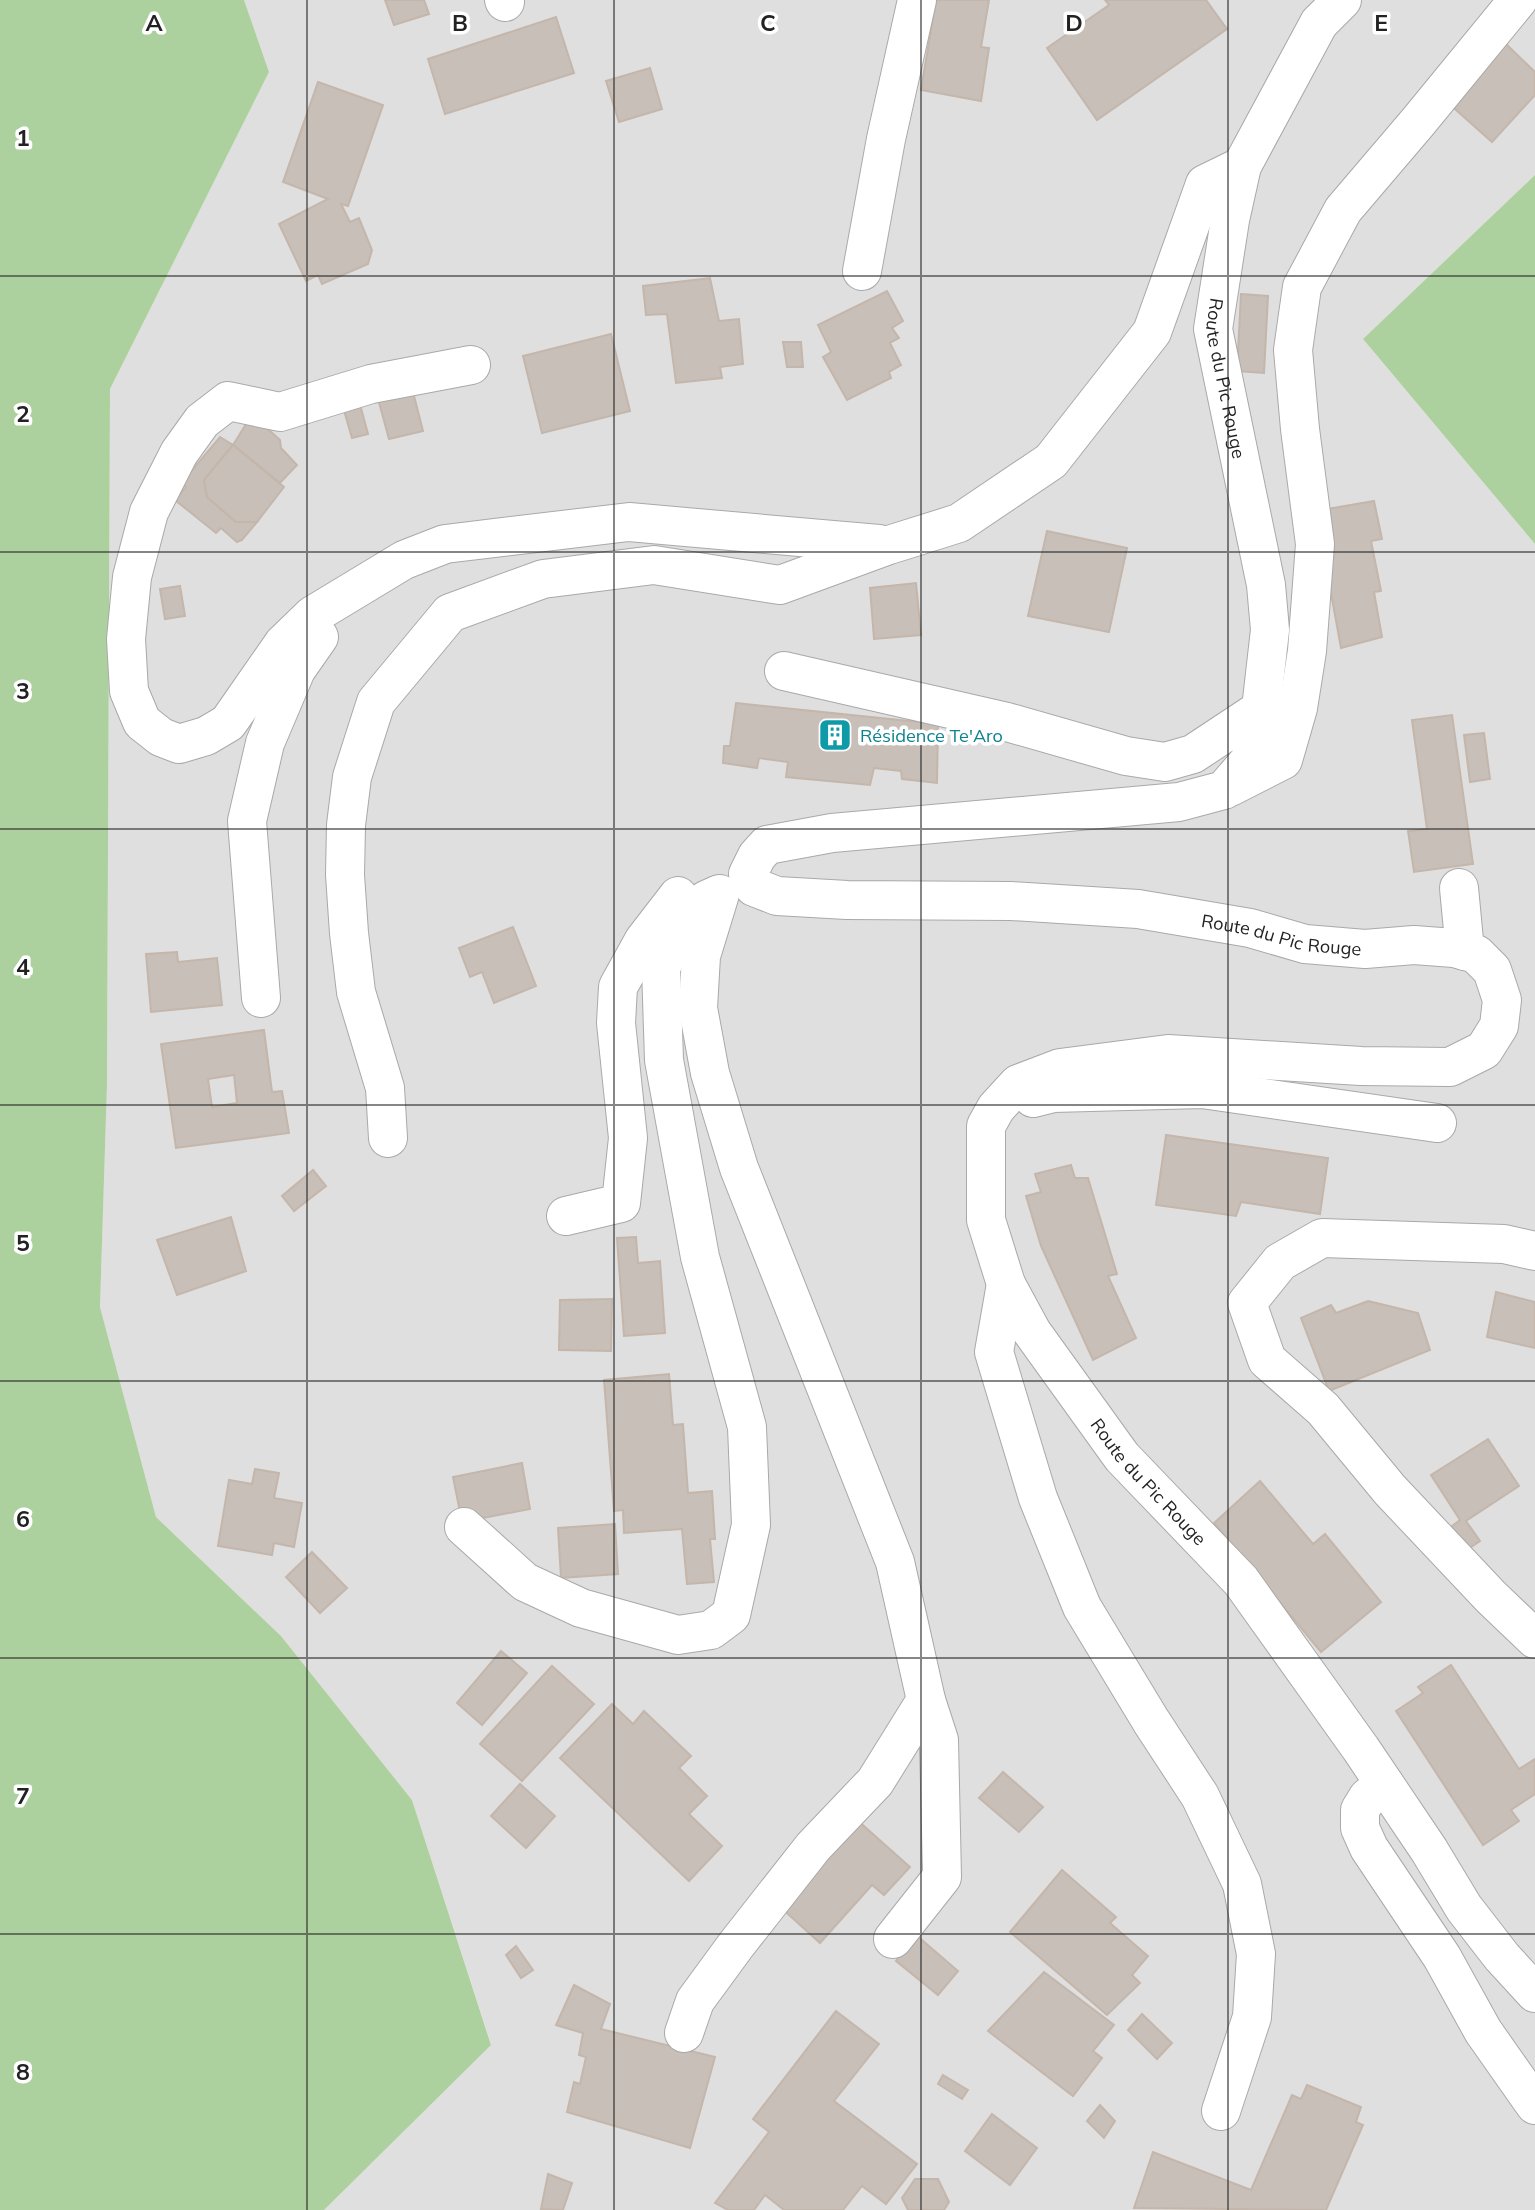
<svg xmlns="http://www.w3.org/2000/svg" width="1535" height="2210" font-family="Mulish,sans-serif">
	<rect width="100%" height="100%" fill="#f2efe9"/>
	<!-- residential -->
	<path fill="#e0dfdf" d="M244 0H1535V175L1363 339 1535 544V2210H324L491 2044 412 1800 281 1636 156 1517 100 1307 107 1085 110 389 269 72Z"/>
	<!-- forest -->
	<g fill="#add19e">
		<path d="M0 0H244L269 72 110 389 107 1085 100 1307 156 1517 281 1636 412 1800 491 2045 324 2210H0Z"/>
		<path d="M1535 175V544L1363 339Z"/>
	</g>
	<!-- building -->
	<g fill="#c7bfb8" stroke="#c4b6ab" stroke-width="2" fill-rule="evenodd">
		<path d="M385 0H424L429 14 394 25Z"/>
		<path d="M936 0H989L981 47 989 48 981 101 921 90Z"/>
		<path d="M1105 0H1206L1227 29 1097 120 1047 48 1109 5Z"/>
		<path d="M556 17 574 73 445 114 428 59Z"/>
		<path d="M1503 41 1535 72V95L1492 142 1447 102Z"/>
		<path d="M650 68 662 109 619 122 606 81Z"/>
		<path d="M318 82 383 105 348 206 341 204 350 222 359 218 372 250 368 264 322 284 318 275 306 281 279 224 328 199 283 182Z"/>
		<path d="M710 278 719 321 739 319 743 364 720 367 722 378 676 383 667 314 646 315 643 286Z"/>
		<path d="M887 291 903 321 892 328 899 338 890 343 901 365 889 372 891 378 847 400 823 357 831 352 818 325Z"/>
		<path d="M1241 294 1268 296 1264 373 1237 371Z"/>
		<path d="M611 334 630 411 542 433 523 356Z"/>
		<path d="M783 342H801L803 367H787Z"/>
		<path d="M412 388 423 431 389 439 377 395Z"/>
		<path d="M358 397 368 434 352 438 341 400Z"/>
		<path d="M258 420 280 440 281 448 297 465 280 483 233 445 248 421Z"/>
		<path d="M220 437 233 445 204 480 207 497 236 522H257L242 540 237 542 221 528 216 533 175 500 186 487 181 483Z"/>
		<path d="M233 445 284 487 257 522H236L207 497 204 480Z"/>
		<path d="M1374 501 1382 539 1371 541 1381 591 1374 592 1382 637 1341 648 1316 511Z"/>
		<path d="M1047 531 1127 548 1109 632 1028 616Z"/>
		<path d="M916 583 921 635 874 639 870 588Z"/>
		<path d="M180 586 185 616 165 619 160 589Z"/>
		<path d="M736 703 938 724 937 783 902 779 901 771 874 768 870 785 786 777 788 762 759 758 757 768 723 763 724 746H730Z"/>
		<path d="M1452 715 1473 864 1414 872 1408 831 1427 829 1412 720Z"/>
		<path d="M1484 733 1490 779 1470 782 1464 735Z"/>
		<path d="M513 927 536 986 494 1003 482 972 470 977 459 948Z"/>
		<path d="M177 952 178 962 217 958 222 1005 151 1012 146 954Z"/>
		<path d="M264 1030 272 1092 282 1091 289 1133 176 1148 161 1044ZM234 1075 237 1103 212 1107 208 1079Z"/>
		<path d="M1166 1135 1328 1158 1320 1214 1241 1202 1236 1216 1156 1205Z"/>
		<path d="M1071 1165 1075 1178H1088L1117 1274 1108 1276 1136 1338 1093 1360 1041 1246 1026 1196 1041 1192 1035 1174Z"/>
		<path d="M313 1170 326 1186 294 1211 282 1196Z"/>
		<path d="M231 1217 246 1271 177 1295 157 1240Z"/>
		<path d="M636 1237 638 1263 660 1261 665 1333 624 1336 617 1238Z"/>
		<path d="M1496 1292 1535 1302V1348L1487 1337Z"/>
		<path d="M612 1299 611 1351 559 1350 560 1300Z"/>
		<path d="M1368 1301 1418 1313 1430 1350 1329 1391 1301 1318 1331 1305 1336 1313Z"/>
		<path d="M669 1374 673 1425 683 1424 688 1493 712 1491 715 1539H710L714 1582 687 1584 682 1529 624 1533 623 1510 614 1511 604 1380Z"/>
		<path d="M1488 1439 1519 1486 1466 1521 1480 1541 1464 1552 1447 1530 1460 1520 1431 1475Z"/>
		<path d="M522 1463 530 1509 462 1522 453 1477Z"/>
		<path d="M255 1469 279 1473 274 1498 302 1503 294 1547 274 1543 272 1555 218 1546 229 1480 252 1484Z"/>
		<path d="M1260 1481 1313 1544 1325 1534 1381 1602 1321 1652 1214 1523Z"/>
		<path d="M615 1524 618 1574 561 1578 558 1528Z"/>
		<path d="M312 1552 347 1588 320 1613 286 1577Z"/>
		<path d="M501 1651 527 1673 482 1725 457 1703Z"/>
		<path d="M1451 1665 1519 1769 1535 1759V1794L1511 1810 1519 1821 1483 1845 1396 1711 1423 1693 1418 1687Z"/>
		<path d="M552 1666 594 1704 522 1781 480 1744Z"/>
		<path d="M612 1704 633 1724 644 1711 691 1756 679 1768 707 1796 689 1814 722 1846 689 1881 560 1758Z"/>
		<path d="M1003 1772 1043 1807 1019 1832 979 1798Z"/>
		<path d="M520 1784 555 1816 526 1848 491 1816Z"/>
		<path d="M856 1819 910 1867 884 1895 872 1885 820 1943 778 1905Z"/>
		<path d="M1062 1870 1116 1917 1110 1923 1148 1956 1132 1975 1140 1983 1107 2015 1010 1932Z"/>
		<path d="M915 1934 958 1971 938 1995 896 1961Z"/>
		<path d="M516 1946 533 1970 521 1978 506 1955Z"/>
		<path d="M1044 1972 1114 2025 1093 2051 1102 2058 1073 2096 988 2031Z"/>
		<path d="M574 1985 610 2004 601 2029 715 2057 690 2148 567 2112 574 2082 580 2084 586 2057 579 2055 583 2033 556 2025Z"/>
		<path d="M836 2011 879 2044 834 2101 917 2164 886 2204 862 2186 843 2210H784L765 2195 754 2210H728L715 2203 769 2132 753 2119Z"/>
		<path d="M1142 2014 1172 2043 1157 2059 1128 2030Z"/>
		<path d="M943 2075 968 2090 962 2099 938 2084Z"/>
		<path d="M1307 2085 1361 2107 1356 2122 1363 2125 1326 2210 1134 2208 1153 2152 1251 2190 1292 2095 1301 2099Z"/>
		<path d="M1100 2105 1115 2121 1104 2138 1087 2121Z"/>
		<path d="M992 2114 1037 2148 1010 2185 965 2151Z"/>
		<path d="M548 2174 572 2183 563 2210 541 2209Z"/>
		<path d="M915 2179H938L949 2202 944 2210H908L902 2198Z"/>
	</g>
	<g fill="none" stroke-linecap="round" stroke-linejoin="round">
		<defs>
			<g id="minor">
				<path d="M504 0 505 2"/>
				<path id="s1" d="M1342 0 1319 23 1242 166 1230 220 1213 329 1266 585 1270 630 1261 709 1250 760 1224 790 1179 802 832 833 767 845 757 856 748 874 754 887 777 896 847 900 1011 901 1138 909 1250 928 1305 944 1365 949 1414 945 1454 948 1476 954 1492 970 1502 1000 1499 1026 1484 1050 1450 1067 1361 1066 1168 1054 1060 1068 1018 1084 996 1108 986 1126V1220L1006 1284 1032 1332 1122 1457 1241 1581 1361 1749 1429 1850 1464 1908 1502 1957 1535 1993"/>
				<path d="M862 271 886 139 917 0"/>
				<path d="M471 365 371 384 280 412 228 401 202 421 179 453 149 512 132 577 126 639 129 691 142 722 161 737 179 744 206 736 228 723 283 644 313 615 404 560 445 544 629 522 879 544"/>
				<path d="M784 671 1007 722 1126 756 1165 762 1193 754 1261 709"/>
				<path d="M1230 787 1283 760 1298 708 1307 651 1315 544 1300 429 1293 350 1302 287 1343 210 1418 122 1518 0"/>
				<path d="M1459 888 1465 951"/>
				<path d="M720 894 701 956 698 1008 710 1073 739 1168 895 1562 926 1700 939 1740 942 1877 893 1939"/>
				<path d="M261 998 247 821 265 743 296 670 319 637"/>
				<path d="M1033 1098 1053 1093 1202 1089 1437 1123"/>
				<path d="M388 1138 385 1088 356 992 349 933 345 875 346 825 352 777 376 702 450 613 543 579 654 565 780 585 889 545 959 523 1051 461 1152 332 1205 184 1242 166"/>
				<path d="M566 1216 621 1203 628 1138 616 1023 618 987 644 940 678 896"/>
				<path d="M1535 1251 1504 1244 1322 1238 1280 1262 1247 1303 1267 1360 1323 1409 1390 1490 1491 1597 1535 1639"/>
				<path d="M1006 1284 994 1352 1038 1498 1082 1607 1151 1721 1200 1796 1242 1884 1256 1954 1252 2017 1221 2111"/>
				<path d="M464 1527 525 1582 581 1608 678 1635 711 1630 731 1615 751 1525 747 1427 700 1257 664 1060 661 968 674 939 692 914 706 900 717 895"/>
				<path d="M1385 1785 1368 1797 1360 1810V1828L1369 1848 1442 1957 1483 2031 1535 2105"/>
				<path d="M684 2033 695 2001 736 1945 813 1847 875 1782 926 1700"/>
			</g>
		</defs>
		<!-- minor casing -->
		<use href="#minor" stroke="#a9a9a9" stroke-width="40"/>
		<!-- minor -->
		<use href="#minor" stroke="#fff" stroke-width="38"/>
	</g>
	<!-- grid -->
	<path fill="none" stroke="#222" stroke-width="2" stroke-opacity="0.55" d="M307 0V2210M614 0V2210M921 0V2210M1228 0V2210M0 276H1535M0 552H1535M0 829H1535M0 1105H1535M0 1381H1535M0 1658H1535M0 1934H1535"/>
	<!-- icons -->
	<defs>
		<symbol id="building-square" viewBox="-11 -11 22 22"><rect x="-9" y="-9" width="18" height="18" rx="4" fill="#0f9aa8" stroke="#fff"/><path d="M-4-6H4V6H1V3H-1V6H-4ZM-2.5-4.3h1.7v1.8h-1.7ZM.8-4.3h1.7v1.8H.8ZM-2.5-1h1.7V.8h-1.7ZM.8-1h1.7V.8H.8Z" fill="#fff"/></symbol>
	</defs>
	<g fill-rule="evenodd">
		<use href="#building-square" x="816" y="716" width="38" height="38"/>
	</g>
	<g text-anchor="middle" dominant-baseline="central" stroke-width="7" stroke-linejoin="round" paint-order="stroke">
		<!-- street labels -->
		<g font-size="18" fill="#222" stroke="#fff">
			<text stroke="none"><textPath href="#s1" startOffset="411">Route du Pic Rouge</textPath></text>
			<text stroke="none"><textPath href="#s1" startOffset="1881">Route du Pic Rouge</textPath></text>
			<text stroke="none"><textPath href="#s1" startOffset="3120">Route du Pic Rouge</textPath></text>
		</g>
		<!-- culture labels -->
		<g font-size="18" fill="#0d838f" stroke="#fff" text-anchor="start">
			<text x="860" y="735">Résidence Te'Aro</text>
		</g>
	</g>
	<g font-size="23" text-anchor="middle" font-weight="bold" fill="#222" stroke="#fff" stroke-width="7" stroke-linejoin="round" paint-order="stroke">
		<text x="154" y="31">A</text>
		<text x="460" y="31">B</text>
		<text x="768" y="31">C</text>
		<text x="1074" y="31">D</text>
		<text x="1381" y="31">E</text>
		<text x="23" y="146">1</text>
		<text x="23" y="422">2</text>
		<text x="23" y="699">3</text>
		<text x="23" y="975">4</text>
		<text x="23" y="1251">5</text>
		<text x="23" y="1527">6</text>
		<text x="23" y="1804">7</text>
		<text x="23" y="2080">8</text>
	</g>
</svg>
